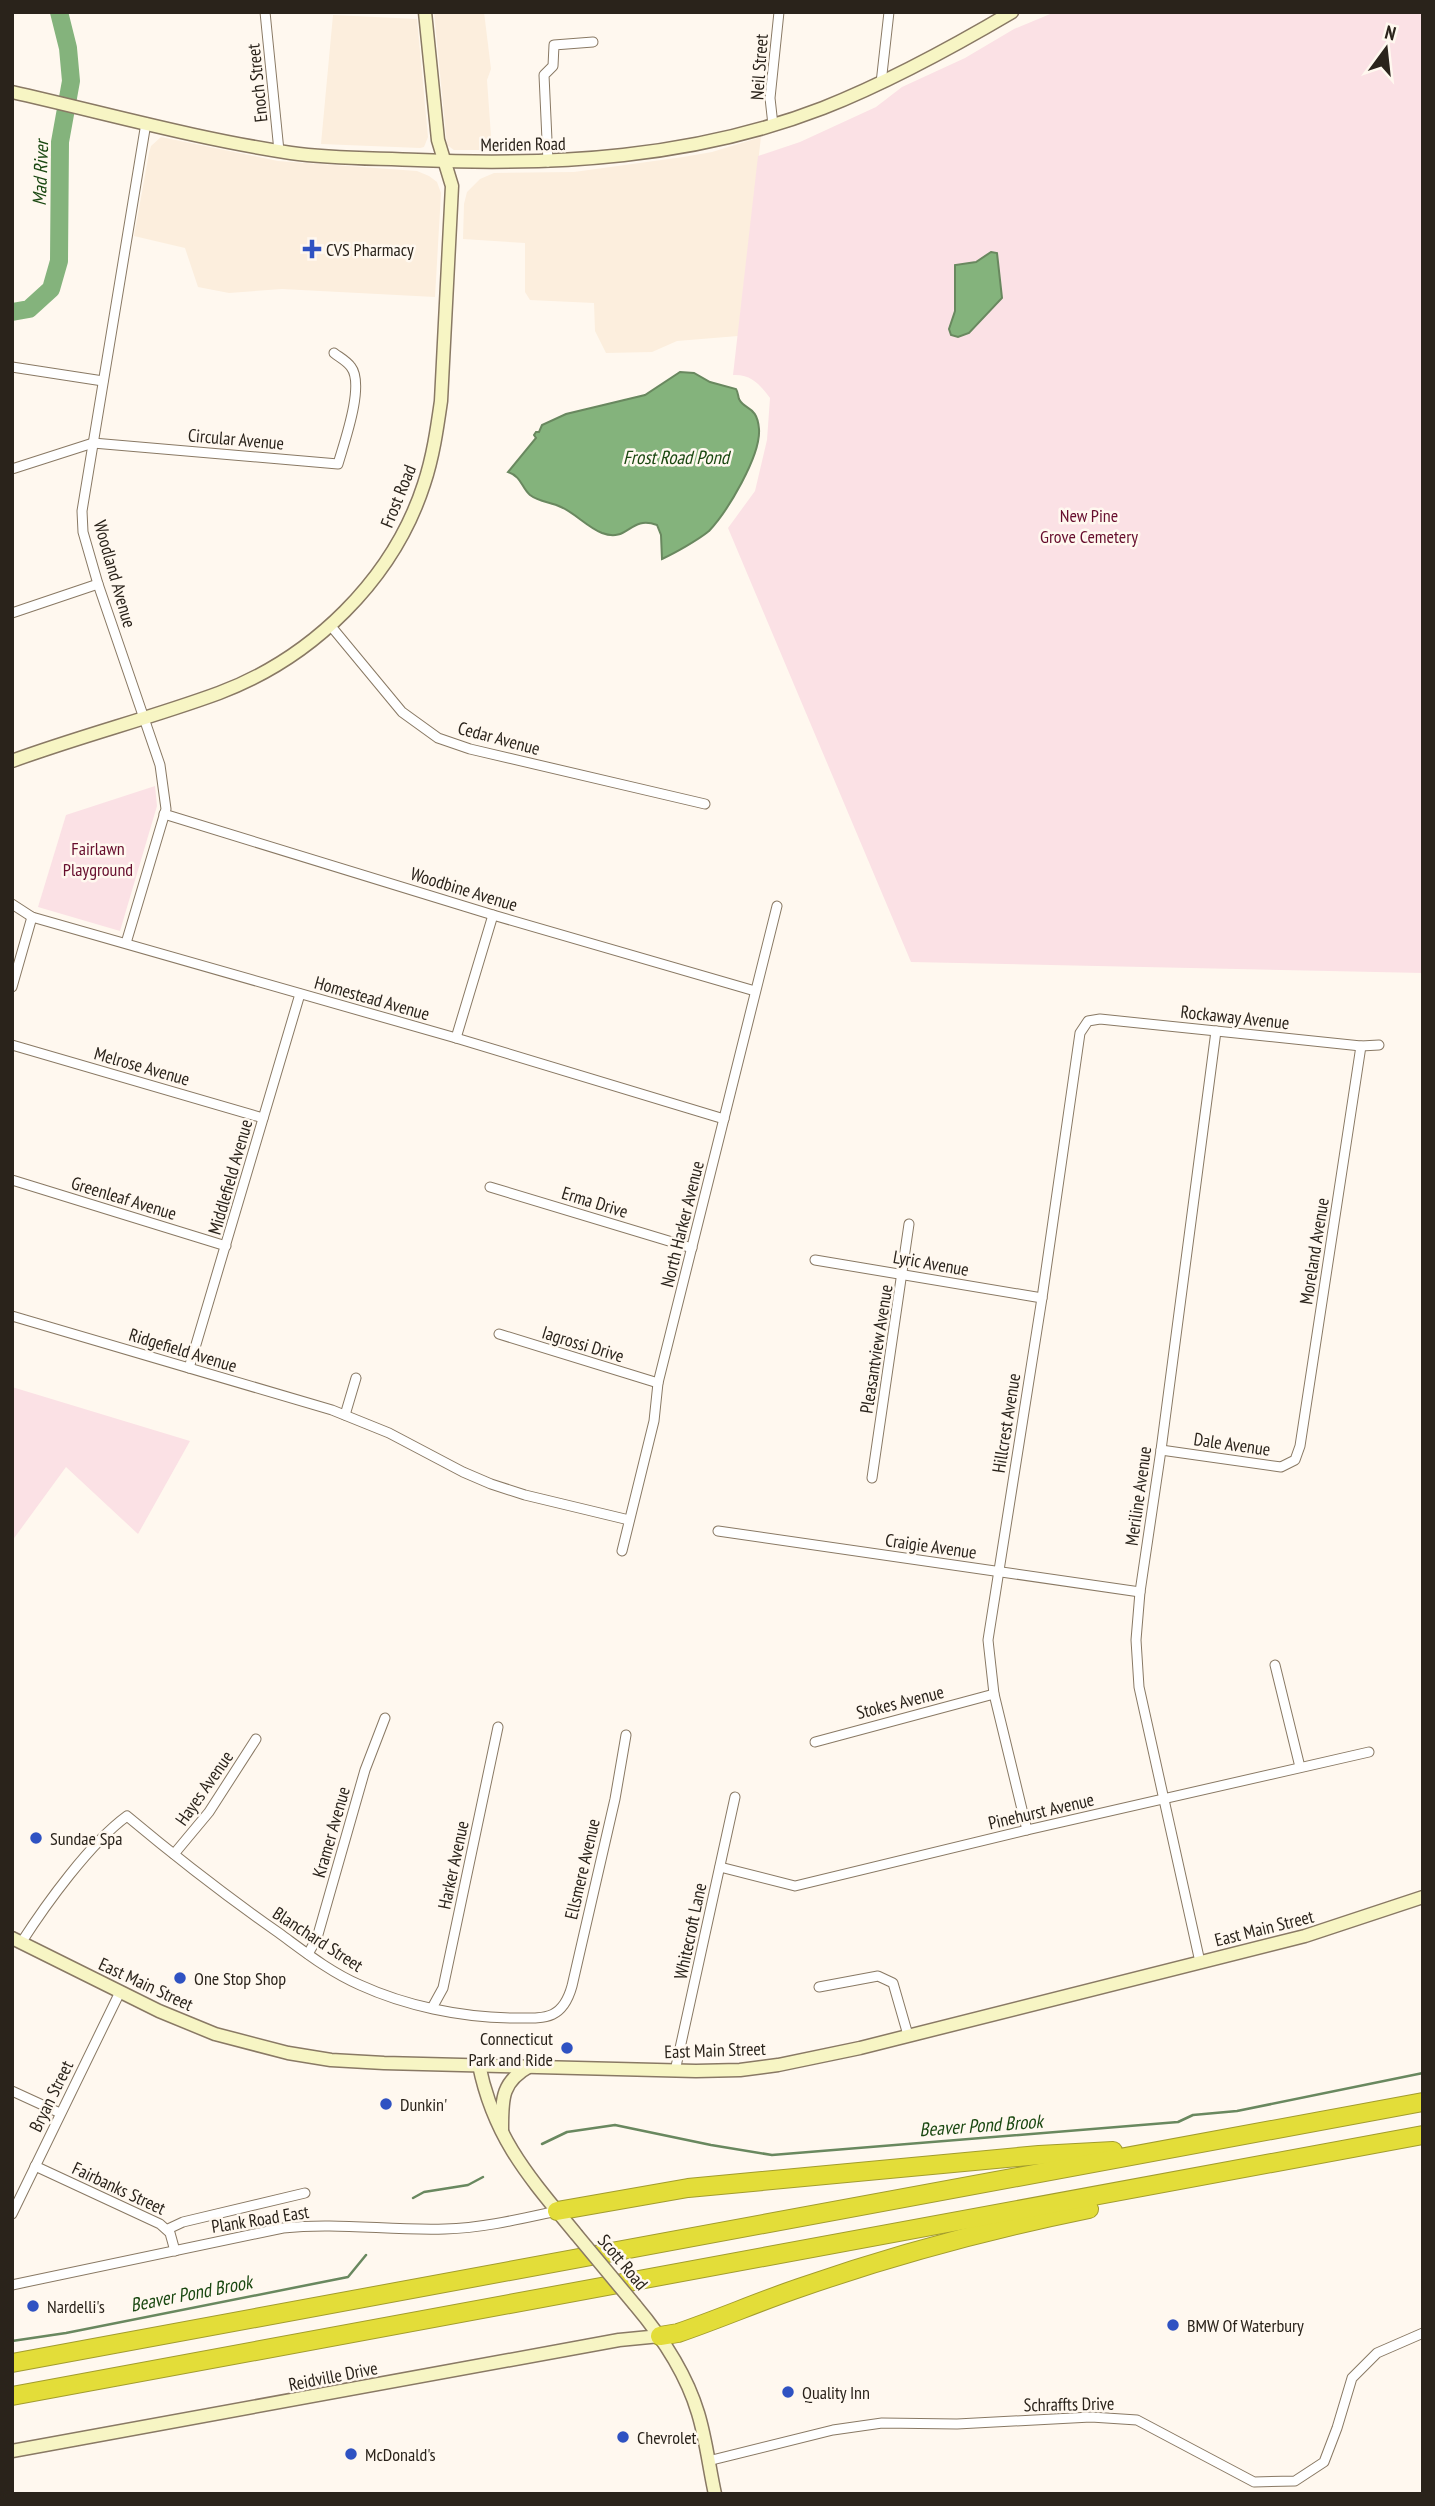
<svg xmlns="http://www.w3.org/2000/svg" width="1435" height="2506" font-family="'PT Sans Narrow',sans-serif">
	<rect width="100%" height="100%" fill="#fff8ef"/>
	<!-- built -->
	<g fill="#fceedd">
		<path d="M434 12H484L491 69 487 80 492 150H454L447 145Z"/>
		<path d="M333 15 417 19 428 137 424 147 420 148 321 144Z"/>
		<path d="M161 137 278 161 417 171 429 176 437 182 441 193 435 297 282 289 229 293 198 287 185 248 134 236 149 153 151 146Z"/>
		<path d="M761 137 738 336 677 341 652 352 606 353 595 331 594 303 530 300 525 292V243L463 239 464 204 467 192 480 179 494 173 574 172 683 157 712 152Z"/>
	</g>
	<!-- green -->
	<g fill="#fbe1e5">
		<path d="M1055 12H1423V973L911 962 728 528 755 491 767 440 770 398C760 385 752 374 733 375L758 156 800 142 876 107 902 87 965 58 1014 29Z"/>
		<path d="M155 786 157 806 120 931 38 907 66 815Z"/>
		<path d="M12 1387 190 1441 138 1534 66 1467 12 1541Z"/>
	</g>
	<!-- water -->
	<g fill="#84b37c" stroke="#69885f" stroke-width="2">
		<path d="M991 252 997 253 1002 298 969 333 958 337 951 335 949 329 955 311V265L976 262Z"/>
		<path d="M680 372 694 373 710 382 736 389C738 392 738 396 739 399 745 411 757 405 759 429 761 456 727 512 709 531 698 540 675 553 662 559L661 535 657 525C629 515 629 543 602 533 587 527 575 513 561 507 551 502 539 502 530 495 521 487 522 477 508 472L536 438 534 435 536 432H539L542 425 566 414 645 395Z"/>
	</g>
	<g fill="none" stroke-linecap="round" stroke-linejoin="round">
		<!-- stream -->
		<g stroke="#69885f" stroke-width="2.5">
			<path d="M542 2144 567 2132 615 2125 711 2145 772 2155 1178 2122 1193 2115 1237 2111 1423 2073"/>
			<path d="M413 2198 424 2192 468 2185 483 2177"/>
			<path d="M12 2341 66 2333 348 2277 366 2255"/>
		</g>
		<!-- river -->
		<path stroke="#84b37c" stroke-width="18" d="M12 312 29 309 51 289 59 261 60 142 71 81 68 48 59 12"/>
		<defs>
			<g id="street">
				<path d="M265 12 279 151"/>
				<path d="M881 83 889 12"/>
				<path d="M773 125 770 98 779 12"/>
				<path d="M548 162 544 75 553 66 554 45 593 42"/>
				<path d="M12 367 103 381"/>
				<path d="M12 469 93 443 338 464C344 443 365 385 351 367 347 361 339 357 334 353"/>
				<path d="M12 613 98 584"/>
				<path d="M330 625 402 712 438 738 470 749 705 804"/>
				<path d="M164 814 493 915 755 991"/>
				<path d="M12 904 32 917 456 1038 724 1119"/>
				<path d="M126 943 166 809 160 765 98 584 83 532 82 511 146 123"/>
				<path d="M12 987 32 917"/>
				<path d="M456 1038 493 915"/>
				<path d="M12 1045 263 1118"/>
				<path d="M12 1180 226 1246"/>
				<path d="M490 1187 692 1248"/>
				<path d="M815 1260 1042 1298"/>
				<path d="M12 1316 332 1410 389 1433 463 1472 491 1484 525 1495 629 1520"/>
				<path d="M499 1334 658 1383"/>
				<path d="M189 1368 300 994"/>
				<path d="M345 1415 356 1378"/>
				<path d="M1161 1450 1281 1467 1295 1460 1300 1446 1361 1046"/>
				<path d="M872 1478 909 1224"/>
				<path d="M718 1531 1140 1592"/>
				<path d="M622 1551 654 1421 658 1383 777 906"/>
				<path d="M1275 1665 1300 1767"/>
				<path d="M815 1742 994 1694"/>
				<path d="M1027 1830 994 1694 988 1640 1042 1298 1080 1033 1088 1021 1100 1019 1361 1046 1379 1045"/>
				<path d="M174 1854 209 1812 256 1739"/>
				<path d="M720 1867 795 1886 1027 1830 1369 1752"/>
				<path d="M21 1943C46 1904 90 1843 127 1816 176 1857 226 1896 279 1933 305 1952 330 1972 360 1985 406 2006 460 2017 510 2018 543 2018 562 2022 572 1986L615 1799 626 1735"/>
				<path d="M308 1954 317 1938 365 1770 385 1718"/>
				<path d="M1200 1962 1139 1687 1136 1640 1140 1592 1161 1450 1216 1031"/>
				<path d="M819 1987 878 1976 893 1983 908 2035"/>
				<path d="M432 2008 443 1988 498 1727"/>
				<path d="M675 2071 735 1797"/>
				<path d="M12 2091 60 2113"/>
				<path d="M35 2166 160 2224 170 2233 175 2251"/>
				<path d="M12 2214 120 1992"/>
				<path d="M168 2229 183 2222 305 2193"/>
				<path d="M12 2285 283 2228C337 2222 391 2231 445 2229 483 2228 520 2219 557 2211"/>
				<path d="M708 2461 833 2430 882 2423 957 2424 1091 2417 1137 2420 1254 2482 1295 2481 1324 2462 1337 2428 1352 2378 1377 2353 1423 2333"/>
			</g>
			<g id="secondary">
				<path d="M12 92C105 113 197 139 291 153 333 159 376 158 418 160 555 166 694 158 823 108 889 82 951 48 1012 12"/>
				<path d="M12 761C80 736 151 718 219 693 312 658 393 580 424 484 433 457 437 429 441 401L452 186 438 140 425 12"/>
				<path d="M12 1938 159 2011 215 2034 288 2053 331 2060 384 2063 696 2071 740 2070 778 2065 860 2048 1305 1936 1423 1897"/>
				<path d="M479 2065C494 2139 530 2178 576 2234"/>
				<path d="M502 2130C502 2099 501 2082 530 2066"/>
				<path d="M635 2305C662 2337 686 2373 698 2413 706 2439 709 2467 715 2494"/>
				<path d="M12 2451 619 2340 660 2336"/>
			</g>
			<g id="highway">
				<path d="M557 2211 688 2188 1039 2155 1113 2151"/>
				<path d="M660 2336 678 2333C719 2319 758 2302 799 2288 894 2255 991 2229 1089 2209"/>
				<path d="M12 2363 1423 2102"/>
				<path d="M12 2396 1423 2135"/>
			</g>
		</defs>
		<!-- street casing -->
		<use href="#street" stroke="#897964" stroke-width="11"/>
		<!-- secondary casing -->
		<use href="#secondary" stroke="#897964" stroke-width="15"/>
		<!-- highway casing -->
		<use href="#highway" stroke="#a29c2e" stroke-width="20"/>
		<!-- street -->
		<use href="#street" stroke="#fff" stroke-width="9"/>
		<!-- secondary -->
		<use href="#secondary" stroke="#f7f5c4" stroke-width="12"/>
		<!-- highway -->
		<use href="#highway" stroke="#e3dd39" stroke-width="18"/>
		<defs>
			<path id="secondary-bridge" d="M576 2234 635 2305"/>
		</defs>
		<!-- secondary-bridge casing -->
		<use href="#secondary-bridge" stroke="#897964" stroke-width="15" stroke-linecap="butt"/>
		<!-- secondary-bridge -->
		<use href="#secondary-bridge" stroke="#f7f5c4" stroke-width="12"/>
	</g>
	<!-- markers -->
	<g fill="#2f52c2" stroke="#fff8ef" stroke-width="2.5">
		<path d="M308.5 238.5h7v7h7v7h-7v7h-7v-7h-7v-7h7z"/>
		<circle cx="36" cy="1838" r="7"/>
		<circle cx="180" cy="1978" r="7"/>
		<circle cx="567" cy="2048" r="7"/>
		<circle cx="386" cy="2104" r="7"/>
		<circle cx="33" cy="2306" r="7"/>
		<circle cx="1173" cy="2325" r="7"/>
		<circle cx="788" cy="2392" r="7"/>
		<circle cx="623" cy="2437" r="7"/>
		<circle cx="351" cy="2454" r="7"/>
	</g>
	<g text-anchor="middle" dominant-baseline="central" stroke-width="5" stroke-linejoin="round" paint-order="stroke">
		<!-- street labels -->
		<g font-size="18" fill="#2a231b" stroke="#fff8ef">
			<text transform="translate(759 67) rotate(-86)">Neil Street</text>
			<text transform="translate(257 83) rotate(-96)">Enoch Street</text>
			<text transform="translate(523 144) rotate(-1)">Meriden Road</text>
			<text transform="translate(236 439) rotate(5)">Circular Avenue</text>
			<text transform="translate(398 496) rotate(-68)">Frost Road</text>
			<text transform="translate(115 574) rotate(74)">Woodland Avenue</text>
			<text transform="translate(499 738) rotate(15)">Cedar Avenue</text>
			<text transform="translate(464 889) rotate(17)">Woodbine Avenue</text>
			<text transform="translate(372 998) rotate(16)">Homestead Avenue</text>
			<text transform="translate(1235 1017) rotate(6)">Rockaway Avenue</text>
			<text transform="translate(142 1066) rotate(16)">Melrose Avenue</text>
			<text transform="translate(230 1177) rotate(-74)">Middlefield Avenue</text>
			<text transform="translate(124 1198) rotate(17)">Greenleaf Avenue</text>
			<text transform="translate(595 1202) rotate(17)">Erma Drive</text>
			<text transform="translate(682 1224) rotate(-76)">North Harker Avenue</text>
			<text transform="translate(1314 1251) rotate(-81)">Moreland Avenue</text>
			<text transform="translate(931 1263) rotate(10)">Lyric Avenue</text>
			<text transform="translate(583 1344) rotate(17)">Iagrossi Drive</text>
			<text transform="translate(876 1349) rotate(-81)">Pleasantview Avenue</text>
			<text transform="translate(183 1350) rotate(17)">Ridgefield Avenue</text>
			<text transform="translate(1006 1423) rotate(-81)">Hillcrest Avenue</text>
			<text transform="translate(1232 1444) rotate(8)">Dale Avenue</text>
			<text transform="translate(1138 1496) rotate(-82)">Meriline Avenue</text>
			<text transform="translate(931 1546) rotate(8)">Craigie Avenue</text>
			<text transform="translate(900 1702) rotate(-14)">Stokes Avenue</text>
			<text transform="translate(204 1788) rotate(-55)">Hayes Avenue</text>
			<text transform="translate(1041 1811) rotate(-13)">Pinehurst Avenue</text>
			<text transform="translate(331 1832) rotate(-74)">Kramer Avenue</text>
			<text transform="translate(453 1865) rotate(-78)">Harker Avenue</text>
			<text transform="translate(582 1869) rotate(-77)">Ellsmere Avenue</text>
			<text transform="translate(1264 1928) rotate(-14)">East Main Street</text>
			<text transform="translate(690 1931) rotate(-78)">Whitecroft Lane</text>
			<text transform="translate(318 1939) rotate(33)">Blanchard Street</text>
			<text transform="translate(146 1984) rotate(25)">East Main Street</text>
			<text transform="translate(715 2050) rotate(-2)">East Main Street</text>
			<text transform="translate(51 2096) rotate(-64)">Bryan Street</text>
			<text transform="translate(119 2188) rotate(25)">Fairbanks Street</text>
			<text transform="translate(260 2219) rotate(-9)">Plank Road East</text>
			<text transform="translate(623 2262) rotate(50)">Scott Road</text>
			<text transform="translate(333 2376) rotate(-11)">Reidville Drive</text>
			<text transform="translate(1069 2404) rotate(-1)">Schraffts Drive</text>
		</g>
		<!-- poi labels -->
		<g font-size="18" fill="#2a231b" stroke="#fff8ef" text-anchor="start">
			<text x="326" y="249">CVS Pharmacy</text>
			<text x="50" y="1838">Sundae Spa</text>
			<text x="194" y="1978">One Stop Shop</text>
			<text x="553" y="2038" text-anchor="end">Connecticut<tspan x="553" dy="21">Park and Ride</tspan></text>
			<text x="400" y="2104">Dunkin'</text>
			<text x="47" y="2306">Nardelli's</text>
			<text x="1187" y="2325">BMW Of Waterbury</text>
			<text x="802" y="2392">Quality Inn</text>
			<text x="637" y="2437">Chevrolet</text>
			<text x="365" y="2454">McDonald's</text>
		</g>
		<!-- park labels -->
		<g font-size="18" fill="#660d2d" stroke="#fff8ef">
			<text x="1089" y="515">New Pine<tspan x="1089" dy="21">Grove Cemetery</tspan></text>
			<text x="98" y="848">Fairlawn<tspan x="98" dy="21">Playground</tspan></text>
		</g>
		<!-- water labels -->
		<g font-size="19" font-style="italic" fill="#1a4811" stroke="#fff8ef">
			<text transform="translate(40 173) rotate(-88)">Mad River</text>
			<text x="676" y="457">Frost Road Pond</text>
			<text transform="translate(981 2125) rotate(-4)">Beaver Pond Brook</text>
			<text transform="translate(191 2293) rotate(-11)">Beaver Pond Brook</text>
		</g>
	</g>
	<!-- border -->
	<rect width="1435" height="2506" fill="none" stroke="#2a231b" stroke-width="28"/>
	<!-- north arrow -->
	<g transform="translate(1386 49) rotate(15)" stroke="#fff8ef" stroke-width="5" paint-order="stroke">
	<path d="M0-5L12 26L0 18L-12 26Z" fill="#2a231b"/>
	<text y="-10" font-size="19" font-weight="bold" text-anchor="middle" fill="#2a231b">N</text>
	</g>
</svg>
